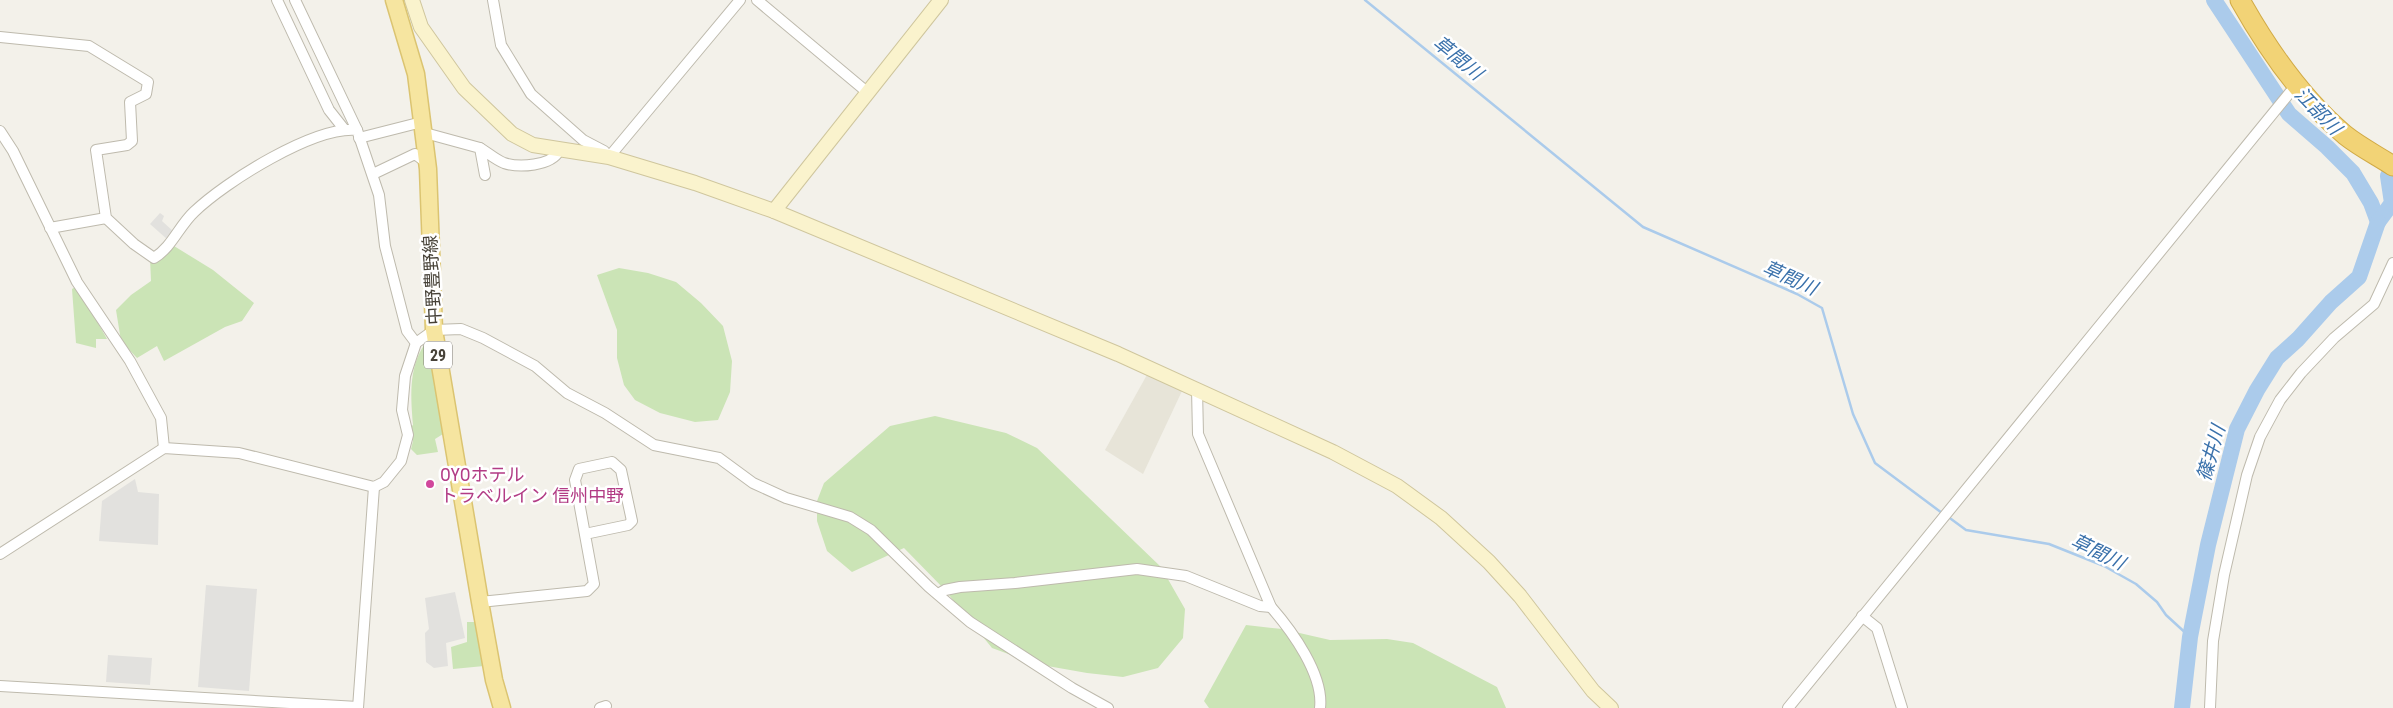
<svg xmlns="http://www.w3.org/2000/svg" width="2393" height="708" font-family="'Roboto Condensed','Noto Sans JP',sans-serif">
	<rect width="100%" height="100%" fill="#f3f1ea"/>
	<!-- residential -->
	<path fill="#e7e4d8" d="M1148 373 1182 391 1143 474 1105 450Z"/>
	<!-- green -->
	<g fill="#cbe4b6">
		<path d="M174 246 213 270 254 303 242 321 225 327 164 361 157 346 137 358 121 341 116 310 131 295 151 281 150 258 164 257Z"/>
		<path d="M619 268 648 273 676 282 701 303 723 326 732 361 730 392 718 420 695 422 660 413 635 400 624 385 617 358V330L597 275Z"/>
		<path d="M77 286 107 339H96V348L76 343 72 289Z"/>
		<path d="M424 345H428L430 352 443 434 435 439 438 452 417 455 411 449 413 441 409 428 413 425C411 398 408 370 424 345Z"/>
		<path d="M935 416 1006 433 1037 448 1161 567 1185 609 1183 638 1158 668 1123 677 1087 673 1036 664 992 648 945 590 904 548 852 572 827 551 817 521V501L824 483 890 426Z"/>
		<path d="M467 622H476L484 666 453 669 451 647 467 642Z"/>
		<path d="M1246 625 1282 629 1330 640 1387 639 1413 643 1497 687 1506 708H1209L1204 701Z"/>
	</g>
	<!-- parking -->
	<g fill="#e2e1de">
		<path d="M160 213 164 216 162 221 174 232 168 240 150 224Z"/>
		<path d="M135 479 138 492 159 494 158 545 99 541 102 501Z"/>
		<path d="M206 585 257 589 249 691 198 687Z"/>
		<path d="M455 592 465 638 446 643 448 666 434 668 426 662 425 633 429 629 425 598Z"/>
		<path d="M108 655 152 658 150 685 106 682Z"/>
	</g>
	<g fill="none" stroke-linecap="round" stroke-linejoin="round">
		<!-- stream -->
		<g stroke="#abcbeb" stroke-width="2.5">
			<path d="M1365 0 1643 227 1797 294 1822 308 1853 414 1875 463 1942 513"/>
			<path d="M1947 516 1966 530 2049 544 2104 566 2136 584 2157 602 2166 615 2190 637"/>
		</g>
		<!-- river -->
		<g stroke="#abcbeb" stroke-width="16">
			<path d="M2214 0 2289 114 2327 147 2353 173 2371 203 2378 222"/>
			<path d="M2378 222 2392 203 2388 176 2393 167"/>
			<path d="M2182 708 2190 637 2208 545 2237 429 2257 390 2277 358 2298 339 2331 302 2359 277 2378 222"/>
		</g>
		<defs>
			<g id="street">
				<path d="M277 0 329 110 344 129"/>
				<path d="M295 0 357 130"/>
				<path d="M493 0 501 45 531 94 583 140 604 151 609 157 740 0"/>
				<path d="M757 0 867 92"/>
				<path d="M0 37 89 46 148 82 146 94 130 102 132 141 127 145 96 150 106 218 134 244 154 258C172 247 179 226 194 212 225 182 314 126 357 130L379 195 385 246 407 331 416 343"/>
				<path d="M0 131 13 151 77 282 130 361 161 418 164 448"/>
				<path d="M425 133 480 148 485 175"/>
				<path d="M359 138 422 122"/>
				<path d="M480 148C488 153 496 160 504 163 519 168 551 166 559 151"/>
				<path d="M373 174 415 154 427 163"/>
				<path d="M50 228 106 218"/>
				<path d="M1197 389 1198 434 1271 607C1292 631 1324 675 1320 708"/>
				<path d="M0 554 164 448 239 453 374 487 384 482 401 461 408 435 402 410 405 376 416 343 434 330 461 329 483 338 535 366 567 393 605 413 654 445 719 458 753 483 786 498 850 517 871 530 929 587 970 622 1072 688 1108 708"/>
				<path d="M938 594 945 590 960 587 1015 583 1137 569 1186 576 1260 606 1271 607"/>
				<path d="M480 602 587 591 594 584 575 480 579 469 612 462 621 470 632 521 628 525 585 534"/>
				<path d="M1862 616 1877 628 1902 708"/>
				<path d="M0 686 358 707"/>
				<path d="M358 708 374 487"/>
				<path d="M600 708 606 706"/>
				<path d="M1788 708 2296 85"/>
				<path d="M2210 708 2213 641 2224 575 2247 475 2260 437 2280 400 2301 373 2334 338 2374 304 2393 263"/>
			</g>
			<g id="secondary">
				<path d="M412 0 421 27 464 88 512 134 533 145 609 157 695 183 774 211 1118 354 1333 452 1397 486 1441 518 1489 562 1520 596 1593 691 1611 708"/>
				<path d="M774 211 941 0"/>
			</g>
			<path id="primary" d="M394 0 416 74 428 169 434 330 480 602 494 680 502 708"/>
			<path id="highway" d="M2240 0C2268 50 2301 98 2345 135 2360 147 2378 156 2393 166"/>
		</defs>
		<!-- street casing -->
		<use href="#street" stroke="#bebaad" stroke-width="12"/>
		<!-- secondary casing -->
		<use href="#secondary" stroke="#cfc69d" stroke-width="16"/>
		<!-- primary casing -->
		<use href="#primary" stroke="#dbc471" stroke-width="19"/>
		<!-- highway casing -->
		<use href="#highway" stroke="#d1aa46" stroke-width="21"/>
		<!-- street -->
		<use href="#street" stroke="#fff" stroke-width="10"/>
		<!-- secondary -->
		<use href="#secondary" stroke="#faf3cd" stroke-width="14"/>
		<!-- primary -->
		<use href="#primary" stroke="#f6e5a0" stroke-width="16"/>
		<!-- highway -->
		<use href="#highway" stroke="#f2d376" stroke-width="19"/>
	</g>
	<!-- markers -->
	<circle fill="#d1479c" stroke="#fff" stroke-width="2" cx="430" cy="484" r="5"/>
	<g text-anchor="middle" dominant-baseline="central" stroke-width="5" stroke-linejoin="round" paint-order="stroke">
		<!-- shield labels -->
		<rect fill="#fff" stroke="#7e7b74" stroke-width="1" x="424" y="341.5" width="28" height="27" rx="4"/>
		<g font-size="16" font-weight="bold" fill="#474238">
			<text x="438" y="355">29</text>
		</g>
		<!-- street labels -->
		<g font-size="18" fill="#474238" stroke="#fff">
			<text transform="translate(432 280) rotate(-93)">中野豊野線</text>
		</g>
		<!-- hotel labels -->
		<g font-size="18" fill="#b23c85" stroke="#fff" text-anchor="start">
			<text x="440" y="474">OYOホテル<tspan x="440" dy="21">トラベルイン 信州中野</tspan></text>
		</g>
		<!-- water labels -->
		<g font-size="19" font-style="italic" fill="#3a71ab" stroke="#fff">
			<text transform="translate(1458 58) rotate(39)">草間川</text>
			<text transform="translate(2318 111) rotate(46)">江部川</text>
			<text transform="translate(1790 278) rotate(24)">草間川</text>
			<text transform="translate(2211 453) rotate(-74)">篠井川</text>
			<text transform="translate(2098 552) rotate(26)">草間川</text>
		</g>
	</g>
</svg>
